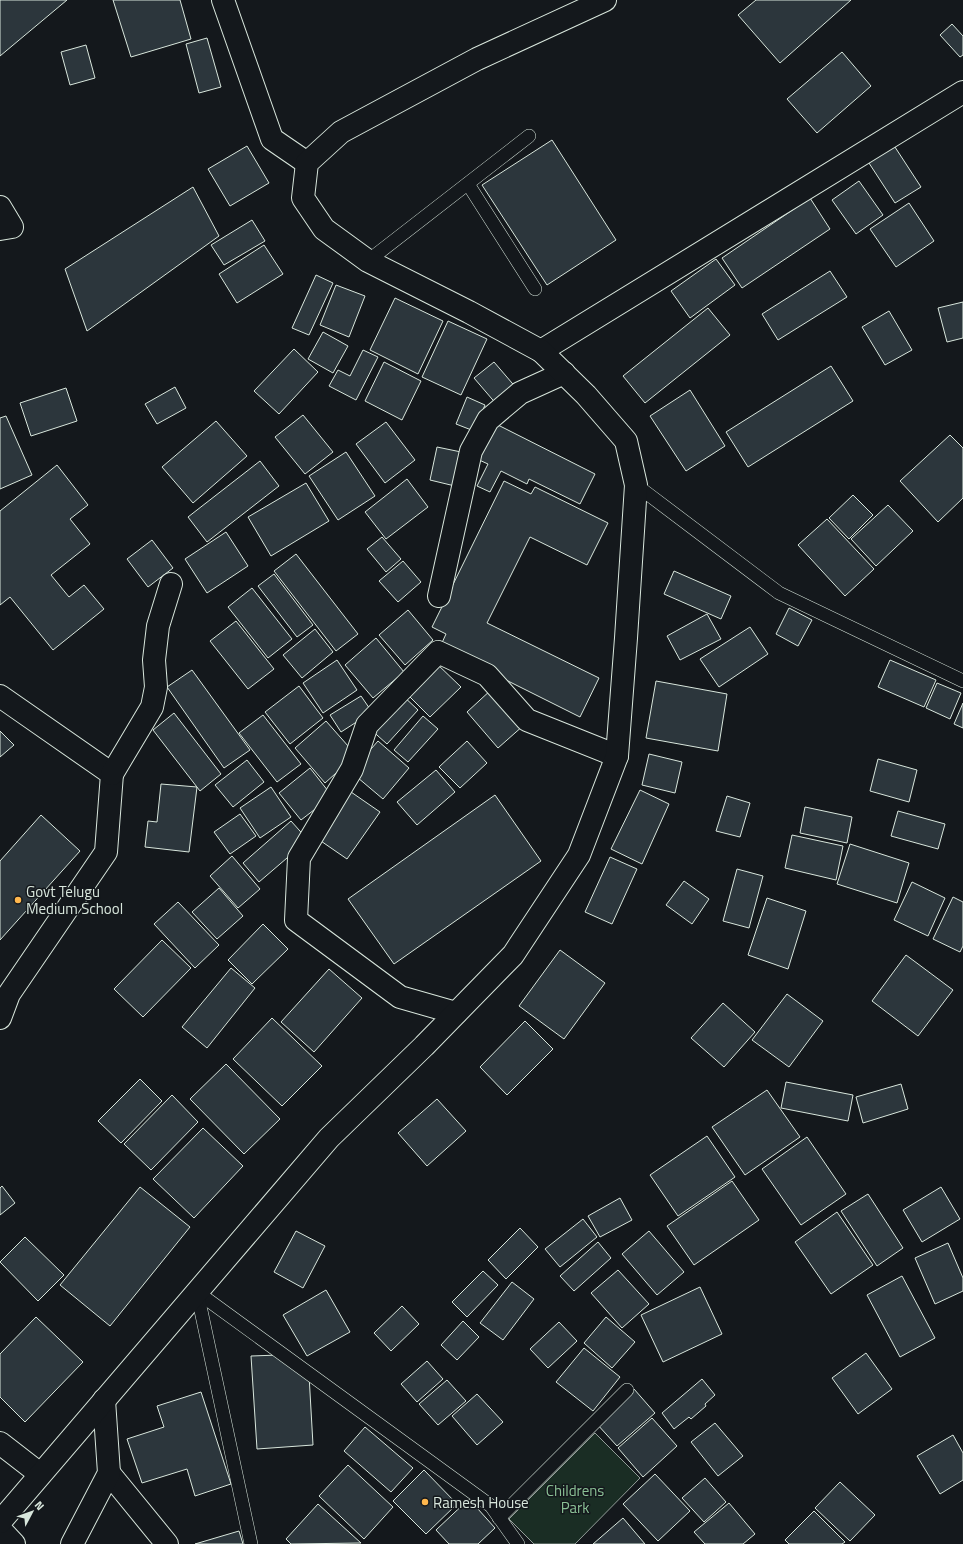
<svg xmlns="http://www.w3.org/2000/svg" width="963" height="1544" font-family="'Titillium Web',sans-serif">
	<rect width="100%" height="100%" fill="#14181c"/>
	<!-- park -->
	<path fill="#1a2d24" stroke="#939e99" d="M595 1433 640 1478 575 1544H534L509 1519Z"/>
	<!-- building -->
	<g fill="#2c363c" stroke="#d8e6dc">
		<path d="M0 0H67L0 56Z"/>
		<path d="M113 0H180L191 39 131 57Z"/>
		<path d="M756 0H851L780 63 738 15Z"/>
		<path d="M952 24 963 36V55L960 57 940 35Z"/>
		<path d="M207 38 221 87 199 93 186 44Z"/>
		<path d="M86 45 95 78 70 85 61 52Z"/>
		<path d="M842 52 871 86 817 133 787 99Z"/>
		<path d="M552 140 616 240 547 285 482 185Z"/>
		<path d="M893 144 921 187 895 203 867 160Z"/>
		<path d="M247 146 269 183 230 206 208 169Z"/>
		<path d="M859 181 883 215 856 234 832 200Z"/>
		<path d="M193 187 219 236 87 331 65 269Z"/>
		<path d="M810 198 830 229 742 288 722 258Z"/>
		<path d="M909 203 934 241 896 267 870 229Z"/>
		<path d="M252 220 265 241 224 265 211 245Z"/>
		<path d="M264 245 283 274 237 303 219 274Z"/>
		<path d="M716 259 735 285 690 318 671 291Z"/>
		<path d="M830 271 847 297 778 340 762 314Z"/>
		<path d="M316 275 333 283 309 335 292 328Z"/>
		<path d="M336 285 365 296 349 337 320 325Z"/>
		<path d="M395 298 443 321 418 374 370 350Z"/>
		<path d="M963 302V338L947 342 938 308Z"/>
		<path d="M708 308 730 335 645 403 623 376Z"/>
		<path d="M889 311 912 350 885 365 862 327Z"/>
		<path d="M448 321 487 339 461 395 422 377Z"/>
		<path d="M323 332 348 346 333 373 308 359Z"/>
		<path d="M294 349 318 372 279 414 254 391Z"/>
		<path d="M363 350 378 357 356 400 329 386 338 370 350 376Z"/>
		<path d="M384 362 421 381 402 420 365 401Z"/>
		<path d="M494 362 518 390 498 406 474 378Z"/>
		<path d="M831 366 853 401 748 467 726 432Z"/>
		<path d="M175 387 186 408 157 424 145 404Z"/>
		<path d="M66 388 77 421 31 436 20 403Z"/>
		<path d="M690 390 725 446 686 471 650 416Z"/>
		<path d="M467 397 485 405 474 431 456 424Z"/>
		<path d="M303 415 333 452 305 474 275 437Z"/>
		<path d="M6 416 32 475 0 489V418Z"/>
		<path d="M216 421 247 456 193 503 162 467Z"/>
		<path d="M386 422 415 460 385 483 356 444Z"/>
		<path d="M494 423 595 474 580 504 529 479 527 484 501 471 490 492 477 486 488 464 477 459Z"/>
		<path d="M950 435 963 448V498L938 522 900 481Z"/>
		<path d="M437 447 466 453 459 487 430 480Z"/>
		<path d="M346 452 375 496 338 520 309 476Z"/>
		<path d="M260 461 279 486 207 542 188 517Z"/>
		<path d="M57 465 88 505 70 519 90 544 51 575 69 597 84 585 104 609 53 650 10 597 0 605V511Z"/>
		<path d="M407 479 428 507 386 539 365 512Z"/>
		<path d="M504 481 531 494 535 487 608 523 587 565 530 537 487 623 599 678 580 717 440 647 446 634 432 627Z"/>
		<path d="M306 483 329 521 271 556 248 517Z"/>
		<path d="M853 495 873 515 849 539 829 518Z"/>
		<path d="M888 505 913 531 876 566 851 539Z"/>
		<path d="M827 519 874 569 845 596 798 545Z"/>
		<path d="M226 532 248 566 207 593 185 559Z"/>
		<path d="M382 537 401 559 386 572 367 549Z"/>
		<path d="M152 540 173 568 148 587 127 559Z"/>
		<path d="M296 554 358 634 336 651 274 571Z"/>
		<path d="M403 561 421 582 398 602 379 581Z"/>
		<path d="M674 571 731 596 721 619 664 594Z"/>
		<path d="M274 574 313 625 297 637 258 586Z"/>
		<path d="M252 588 292 639 268 658 228 607Z"/>
		<path d="M789 608 812 620 798 646 776 634Z"/>
		<path d="M408 610 433 640 405 665 379 635Z"/>
		<path d="M707 614 721 639 680 660 667 636Z"/>
		<path d="M236 621 274 669 248 689 210 641Z"/>
		<path d="M750 627 768 654 719 687 700 659Z"/>
		<path d="M315 629 333 652 302 678 283 655Z"/>
		<path d="M376 638 404 672 373 698 345 665Z"/>
		<path d="M337 660 357 690 323 713 303 683Z"/>
		<path d="M890 660 936 680 924 707 878 687Z"/>
		<path d="M435 662 461 687 430 717 405 692Z"/>
		<path d="M192 670 250 750 224 768 167 687Z"/>
		<path d="M656 681 727 694 718 751 646 738Z"/>
		<path d="M937 683 961 693 950 719 926 708Z"/>
		<path d="M299 686 323 718 290 744 265 712Z"/>
		<path d="M492 689 524 725 498 748 467 712Z"/>
		<path d="M400 693 418 710 387 744 368 727Z"/>
		<path d="M361 696 372 712 341 732 330 715Z"/>
		<path d="M963 703V728L954 724Z"/>
		<path d="M174 713 221 774 200 791 153 730Z"/>
		<path d="M263 715 301 764 277 782 239 733Z"/>
		<path d="M423 716 438 729 408 762 394 750Z"/>
		<path d="M326 721 356 755 325 783 295 748Z"/>
		<path d="M0 731 14 745 0 757Z"/>
		<path d="M378 741 409 768 383 799 351 772Z"/>
		<path d="M467 741 487 763 460 788 439 767Z"/>
		<path d="M649 754 682 762 675 793 642 785Z"/>
		<path d="M878 759 917 770 909 802 870 791Z"/>
		<path d="M247 760 264 782 233 807 215 785Z"/>
		<path d="M310 768 332 796 301 820 279 793Z"/>
		<path d="M436 770 455 792 417 825 397 802Z"/>
		<path d="M161 784 197 787 189 852 145 847 148 821 157 822Z"/>
		<path d="M271 787 291 817 260 838 240 808Z"/>
		<path d="M640 790 669 804 642 864 611 849Z"/>
		<path d="M351 792 380 812 347 859 318 839Z"/>
		<path d="M495 795 541 861 394 964 348 899Z"/>
		<path d="M727 796 750 803 740 837 716 831Z"/>
		<path d="M805 807 852 817 847 843 800 833Z"/>
		<path d="M898 811 945 824 938 849 891 836Z"/>
		<path d="M240 814 256 836 230 854 214 832Z"/>
		<path d="M41 815 80 851 0 940V861Z"/>
		<path d="M291 821 308 840 259 882 243 863Z"/>
		<path d="M792 835 843 846 836 880 785 868Z"/>
		<path d="M850 844 909 863 897 903 837 884Z"/>
		<path d="M232 856 260 889 238 908 210 876Z"/>
		<path d="M610 857 637 869 612 924 585 912Z"/>
		<path d="M737 869 763 876 749 928 723 921Z"/>
		<path d="M684 881 709 899 692 924 666 905Z"/>
		<path d="M912 882 945 898 928 936 894 920Z"/>
		<path d="M219 888 243 916 217 939 192 912Z"/>
		<path d="M953 897 963 902V946L960 952 933 939Z"/>
		<path d="M767 898 806 911 788 969 748 955Z"/>
		<path d="M178 902 219 945 195 968 154 924Z"/>
		<path d="M263 924 288 949 252 984 228 960Z"/>
		<path d="M162 940 191 968 143 1017 114 989Z"/>
		<path d="M560 950 605 983 564 1039 519 1006Z"/>
		<path d="M906 955 953 990 918 1036 872 1001Z"/>
		<path d="M231 968 255 988 207 1048 182 1027Z"/>
		<path d="M329 969 362 998 314 1052 281 1022Z"/>
		<path d="M787 994 823 1021 789 1067 752 1040Z"/>
		<path d="M723 1003 755 1032 724 1067 691 1038Z"/>
		<path d="M272 1018 322 1066 282 1106 233 1059Z"/>
		<path d="M525 1021 553 1049 507 1095 480 1067Z"/>
		<path d="M226 1064 280 1119 244 1154 190 1099Z"/>
		<path d="M140 1079 162 1101 121 1143 98 1121Z"/>
		<path d="M786 1082 853 1095 848 1121 781 1108Z"/>
		<path d="M901 1084 908 1109 863 1123 856 1097Z"/>
		<path d="M767 1090 800 1137 745 1175 712 1127Z"/>
		<path d="M172 1095 198 1122 151 1170 124 1144Z"/>
		<path d="M437 1099 466 1131 427 1166 398 1133Z"/>
		<path d="M203 1128 243 1166 194 1218 153 1179Z"/>
		<path d="M707 1136 735 1177 678 1216 650 1175Z"/>
		<path d="M807 1137 846 1194 801 1225 762 1169Z"/>
		<path d="M732 1181 759 1220 694 1265 667 1226Z"/>
		<path d="M2 1186 15 1203 0 1215V1188Z"/>
		<path d="M140 1187 190 1227 110 1326 60 1285Z"/>
		<path d="M941 1187 960 1219 922 1242 903 1210Z"/>
		<path d="M868 1194 903 1248 877 1266 841 1211Z"/>
		<path d="M620 1198 632 1220 600 1237 588 1216Z"/>
		<path d="M837 1212 873 1265 831 1294 795 1242Z"/>
		<path d="M583 1219 597 1237 560 1267 545 1249Z"/>
		<path d="M520 1228 538 1247 506 1279 488 1260Z"/>
		<path d="M296 1231 325 1246 303 1288 274 1272Z"/>
		<path d="M649 1231 684 1272 657 1295 622 1254Z"/>
		<path d="M25 1237 64 1275 38 1301 0 1262Z"/>
		<path d="M598 1242 611 1258 574 1291 560 1276Z"/>
		<path d="M948 1243 963 1278V1291L935 1304 915 1258Z"/>
		<path d="M618 1270 649 1304 622 1328 591 1293Z"/>
		<path d="M483 1271 498 1285 467 1317 452 1302Z"/>
		<path d="M902 1276 935 1338 900 1357 867 1295Z"/>
		<path d="M512 1282 534 1299 503 1340 480 1323Z"/>
		<path d="M700 1287 722 1334 663 1362 641 1315Z"/>
		<path d="M326 1290 350 1332 307 1356 283 1315Z"/>
		<path d="M402 1306 419 1324 391 1351 374 1333Z"/>
		<path d="M36 1317 83 1362 25 1422 0 1397V1354Z"/>
		<path d="M606 1317 635 1342 612 1368 584 1343Z"/>
		<path d="M463 1321 479 1337 457 1360 441 1345Z"/>
		<path d="M559 1322 577 1341 548 1368 530 1349Z"/>
		<path d="M584 1348 620 1377 593 1411 556 1382Z"/>
		<path d="M866 1353 892 1389 858 1414 832 1378Z"/>
		<path d="M279 1355 309 1375 313 1445 257 1449 251 1356Z"/>
		<path d="M427 1361 443 1379 417 1402 401 1384Z"/>
		<path d="M702 1379 715 1395 705 1404 706 1406 691 1419 689 1417 674 1429 662 1413Z"/>
		<path d="M447 1380 466 1401 438 1425 419 1404Z"/>
		<path d="M634 1389 655 1413 617 1446 596 1423Z"/>
		<path d="M201 1392 231 1484 195 1496 187 1469 142 1483 127 1439 164 1427 157 1406Z"/>
		<path d="M477 1394 503 1422 477 1445 452 1416Z"/>
		<path d="M652 1418 677 1446 643 1477 618 1448Z"/>
		<path d="M715 1423 743 1456 718 1476 691 1442Z"/>
		<path d="M365 1427 413 1468 391 1492 344 1451Z"/>
		<path d="M953 1435 963 1453V1480L940 1494 917 1456Z"/>
		<path d="M348 1465 393 1507 364 1539 319 1496Z"/>
		<path d="M424 1470 457 1504 426 1534 393 1501Z"/>
		<path d="M655 1474 690 1511 658 1541 623 1504Z"/>
		<path d="M705 1478 726 1502 704 1522 682 1498Z"/>
		<path d="M840 1482 875 1515 850 1541 815 1508Z"/>
		<path d="M469 1499 495 1528 478 1544H449L436 1530Z"/>
		<path d="M729 1503 755 1534 743 1544H705L694 1532Z"/>
		<path d="M318 1504 361 1543 291 1544 286 1539Z"/>
		<path d="M814 1511 845 1542 842 1544H789L785 1540Z"/>
		<path d="M623 1518 645 1544H593Z"/>
		<path d="M239 1531 243 1544H195Z"/>
	</g>
	<g fill="none" stroke-linecap="round" stroke-linejoin="round">
		<defs>
			<g id="lane">
				<path d="M468 184 535 289"/>
				<path d="M368 261 529 136"/>
				<path d="M636 485 779 593 963 681"/>
				<path d="M197 1292 491 1506 518 1544"/>
				<path d="M197 1292 251 1544"/>
				<path d="M499 1518 627 1390"/>
			</g>
			<g id="street">
				<path d="M223 0 272 139 307 163"/>
				<path d="M0 207 12 227 0 229"/>
				<path d="M541 351 963 92"/>
				<path d="M439 596 471 451 488 420 520 393 564 373"/>
				<path d="M0 696 112 774 106 852 9 994 0 1018"/>
				<path d="M112 774 152 707 156 687 154 660 158 626 171 584"/>
				<path d="M456 1013 400 997 296 920 299 858 352 769 367 725 438 652 487 675 527 720 617 756"/>
				<path d="M0 1443 40 1474"/>
				<path d="M109 1473 167 1544"/>
				<path d="M0 1529 14 1544"/>
				<path d="M72 1544 109 1473 104 1400"/>
			</g>
			<path id="highway" d="M0 1522 329 1138 424 1046 513 955 579 855 617 756 626 638 636 485 626 441 586 395 541 351 469 312 368 261 324 229 303 198 307 163 341 132 477 59 605 0"/>
		</defs>
		<!-- lane casing -->
		<use href="#lane" stroke="#d8e6dc" stroke-width="14"/>
		<!-- street casing -->
		<use href="#street" stroke="#d8e6dc" stroke-width="24"/>
		<!-- highway casing -->
		<use href="#highway" stroke="#d8e6dc" stroke-width="24"/>
		<!-- lane -->
		<use href="#lane" stroke="#14181c" stroke-width="13"/>
		<!-- street -->
		<use href="#street" stroke="#14181c" stroke-width="22"/>
		<!-- highway -->
		<use href="#highway" stroke="#14181c" stroke-width="22"/>
	</g>
	<!-- markers -->
	<g fill="#ffb74d" stroke="#14181c" stroke-width="1.5">
		<circle cx="18" cy="900" r="4"/>
		<circle cx="425" cy="1502" r="4"/>
	</g>
	<g text-anchor="middle" dominant-baseline="central" stroke-width="3" stroke-linejoin="round" paint-order="stroke">
		<!-- poi labels -->
		<g font-size="15" fill="#d8e6dc" stroke="#14181c" text-anchor="start">
			<text x="26" y="891">Govt Telugu<tspan x="26" dy="17">Medium School</tspan></text>
			<text x="433" y="1502">Ramesh House</text>
		</g>
		<!-- park labels -->
		<g font-size="15" fill="#8ac095" stroke="#14181c">
			<text x="575" y="1490">Childrens<tspan x="575" dy="17">Park</tspan></text>
		</g>
	</g>
	<!-- north arrow -->
	<g transform="translate(32 1512) rotate(49)" stroke="#14181c" stroke-width="3" paint-order="stroke">
	<path d="M0-3L7 15L0 10L-7 15Z" fill="#d8e6dc"/>
	<text y="-6" font-size="11" font-weight="bold" text-anchor="middle" fill="#d8e6dc">N</text>
	</g>
</svg>
